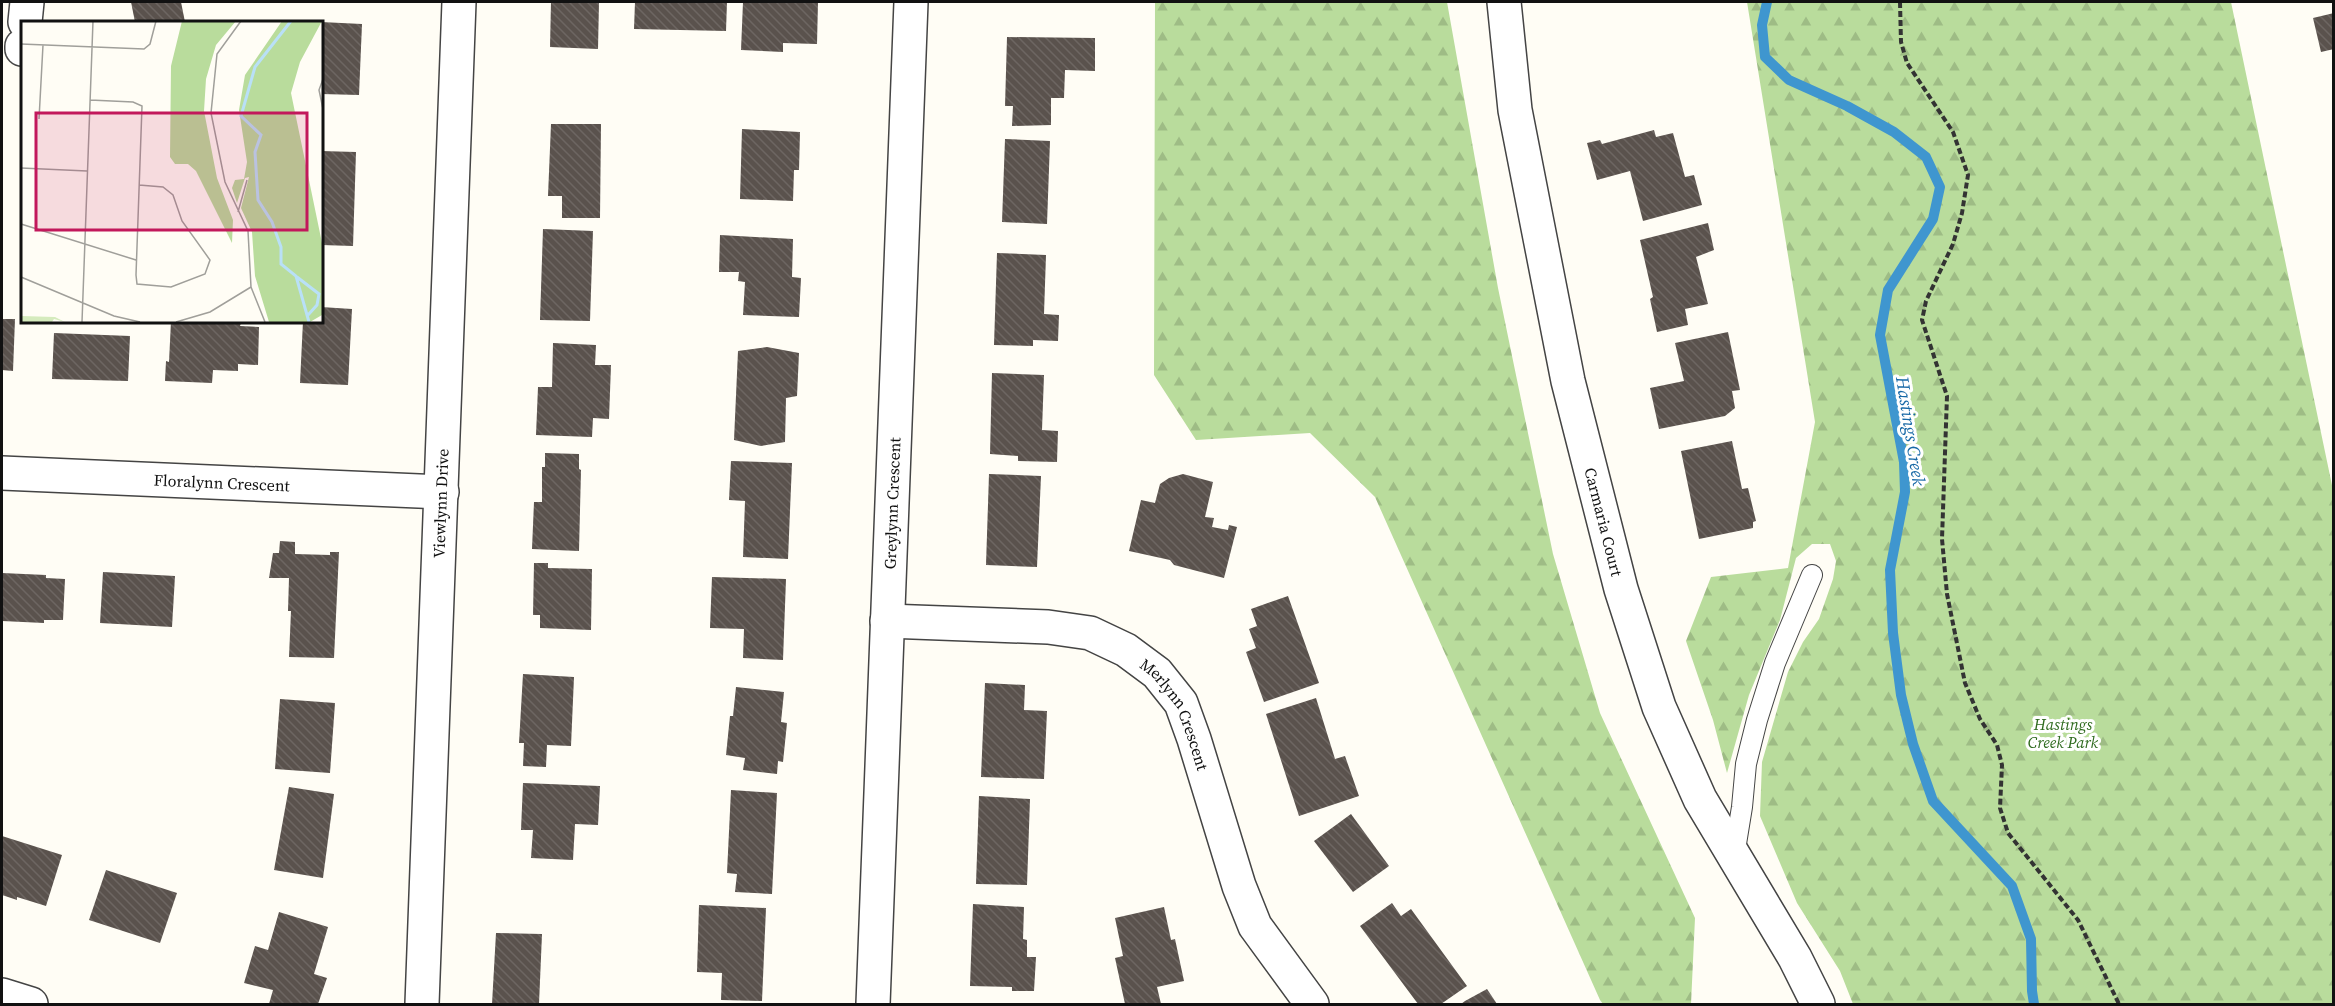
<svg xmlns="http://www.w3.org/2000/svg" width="2335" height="1006" font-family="'Source Serif 4',serif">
	<defs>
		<pattern id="forest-firs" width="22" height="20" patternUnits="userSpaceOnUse" patternTransform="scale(1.5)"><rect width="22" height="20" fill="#b9dc9c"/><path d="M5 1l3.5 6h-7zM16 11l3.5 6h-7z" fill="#9ebc85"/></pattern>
		<pattern id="building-back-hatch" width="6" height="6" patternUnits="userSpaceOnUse" patternTransform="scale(1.5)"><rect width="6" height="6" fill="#5a524d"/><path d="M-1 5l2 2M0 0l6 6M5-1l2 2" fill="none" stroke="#6d6662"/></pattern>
	</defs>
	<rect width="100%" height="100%" fill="#fffdf5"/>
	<!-- forest -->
	<g fill="url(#forest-firs)">
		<path d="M1155 2H1447L1498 288 1553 554 1600 713 1695 918 1691 1004H1603L1600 1000 1375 497 1310 433 1196 440 1154 375Z"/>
		<path d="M1747 2H2231L2333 490V1004H1853L1840 971 1797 903 1760 816 1762 762 1788 672 1803 642 1819 619 1833 579 1836 561 1830 544H1812L1796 558 1780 620 1749 695 1727 773 1713 720 1686 641 1711 577 1788 568 1815 422Z"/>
	</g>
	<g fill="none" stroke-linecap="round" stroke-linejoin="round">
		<!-- stream -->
		<path stroke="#3f96cf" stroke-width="10" d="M1767 2 1762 25 1765 57 1789 80 1847 106 1894 132 1926 157 1940 187 1933 219 1888 290 1880 335 1904 462 1905 492 1890 570 1893 633 1901 695 1913 744 1933 801 2012 886 2031 939 2032 991 2034 1004"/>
	</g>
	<!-- building -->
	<g fill="url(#building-back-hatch)">
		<path d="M131 2H181L185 22H135Z"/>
		<path d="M551 2H599L598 49 550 47Z"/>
		<path d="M635 2H727L726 31 634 29Z"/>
		<path d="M743 2H818L817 44 783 43V52L741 50Z"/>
		<path d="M2334 13V49L2321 52 2313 18Z"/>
		<path d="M321 22 362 24 359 95 321 94Z"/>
		<path d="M1007 37 1095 38V71L1065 70 1064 98H1051V125L1012 126 1013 106H1005Z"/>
		<path d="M551 124H601L600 218H562V196H548Z"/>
		<path d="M742 129 800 132 799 170H794L793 201 740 199Z"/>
		<path d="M1654 130 1656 137 1673 133 1685 177 1694 175 1702 205 1643 221 1630 171 1597 180 1587 143 1600 140 1602 144Z"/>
		<path d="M1005 139 1050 141 1047 224 1002 222Z"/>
		<path d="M321 151 356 152 353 246 321 245Z"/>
		<path d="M1708 223 1714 250 1696 257 1708 304 1685 309 1688 325 1657 332 1650 299 1653 297 1640 240Z"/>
		<path d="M543 229 593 231 590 321 540 320Z"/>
		<path d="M720 235 793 239 792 277 801 278 799 317 743 315 745 282 738 281 739 272H719Z"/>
		<path d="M997 253 1046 255 1044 314 1059 315 1058 341 1033 340V346L994 345Z"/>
		<path d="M321 307 352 309 348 385 300 383 303 321H321Z"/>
		<path d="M2 319H15L13 371 2 370Z"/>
		<path d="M171 321 241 323 240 326 259 327 258 365 238 364V371L213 370 212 383 165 381 166 361 169 362Z"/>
		<path d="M1728 332 1740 390 1732 391 1735 408 1725 416 1659 429 1650 388 1684 381 1675 343Z"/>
		<path d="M54 333 130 336 128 381 52 379Z"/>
		<path d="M553 343 596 345 595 365H611L609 419 593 418 592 437 536 435 538 387H552Z"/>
		<path d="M767 347 799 353 797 396 786 398 785 442 761 446 734 440 738 351Z"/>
		<path d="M992 373 1044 375 1042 430 1058 431 1057 462 1018 461V456L990 454Z"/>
		<path d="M1732 441 1742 489 1748 488 1756 521 1753 522V528L1699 539 1681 451Z"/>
		<path d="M545 453 579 454V469L581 470 579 551 532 549 534 502H542V467H545Z"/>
		<path d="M731 461 792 463 788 559 743 557 745 501 729 500Z"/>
		<path d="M989 474 1041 476 1037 567 986 565Z"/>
		<path d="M1183 474 1213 482 1205 517 1214 518 1212 527 1228 530 1229 525 1237 527 1224 578 1174 565 1170 560 1129 551 1141 500 1155 503 1160 484 1169 478Z"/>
		<path d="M280 541 295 542V554L330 555V552H339L334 658 289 657 291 611H288L289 578H269L273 553H279Z"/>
		<path d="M534 563H548V568L592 569 591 630 540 628V615H533Z"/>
		<path d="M103 572 175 576 172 627 100 623Z"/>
		<path d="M2 573 46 575V578L65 579 63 620H44V623L2 621Z"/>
		<path d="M712 577 786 579 783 660 743 658 744 629 710 628Z"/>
		<path d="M1288 596 1319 683 1264 702 1246 652 1256 648 1249 629 1257 626 1251 609Z"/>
		<path d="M523 674 574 677 571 746 547 745 546 767 523 766 524 743H519Z"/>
		<path d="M985 683 1025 685 1024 710 1047 711 1044 779 981 777Z"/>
		<path d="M736 687 784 692 781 722 787 723 783 762 778 761 777 774 743 770 745 758 726 755 730 716H733Z"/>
		<path d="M1316 698 1335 759 1345 756 1359 796 1299 816 1266 714Z"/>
		<path d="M280 699 335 703 330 773 275 769Z"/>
		<path d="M523 783 600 786 598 825 575 824 573 860 531 858 533 830H521Z"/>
		<path d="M289 787 334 794 323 878 274 870Z"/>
		<path d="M731 790 777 793 772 894 735 892 737 874 727 873Z"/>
		<path d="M979 796 1030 799 1027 885 976 884Z"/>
		<path d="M1351 814 1389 866 1353 892 1314 841Z"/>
		<path d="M2 836 62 855 46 906 17 897V900L2 895Z"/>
		<path d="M106 870 177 893 160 943 89 920Z"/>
		<path d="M1392 903 1401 916 1411 909 1467 986 1441 1004H1418L1360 926Z"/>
		<path d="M973 904 1024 907 1023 939 1027 940V957H1036L1034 991H1012V987L970 986Z"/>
		<path d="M699 905 766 908 762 1001 721 1000 722 973 697 972Z"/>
		<path d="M1164 907 1171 940 1175 939 1184 981 1157 987 1161 1004H1125L1115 958 1123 956 1115 918Z"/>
		<path d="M279 912 328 927 314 974 327 978 318 1004H269L273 990 244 983 255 946 268 950Z"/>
		<path d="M496 933 542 934 539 1004H492Z"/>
		<path d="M1487 989 1497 1004H1461L1465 1001Z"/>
	</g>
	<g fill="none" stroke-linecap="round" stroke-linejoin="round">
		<defs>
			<path id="lane" d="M1734 856 1742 807 1746 764 1757 720 1775 663 1812 575"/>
			<g id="street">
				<path id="s1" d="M1504 2 1515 110 1568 381 1621 589 1659 707 1700 799 1795 958 1818 1004"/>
				<path d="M25 22 27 2"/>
				<path d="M22 49V46"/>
				<path id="s2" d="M2 473 442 492"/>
				<path id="s3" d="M887 621 1048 627 1090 633 1126 650 1157 673 1181 703 1194 739 1239 886 1255 926 1312 1004"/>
				<path d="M2 995 31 1004"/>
				<path id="s4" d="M422 1004 459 2"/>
				<path id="s5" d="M873 1004 911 2"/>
			</g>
		</defs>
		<!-- lane casing -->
		<use href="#lane" stroke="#444" stroke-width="22"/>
		<!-- street casing -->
		<use href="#street" stroke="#444" stroke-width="36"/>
		<!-- path -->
		<path stroke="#333" stroke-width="4" stroke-dasharray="6 3" stroke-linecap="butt" d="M1900 2 1901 42 1907 63 1953 132 1968 175 1962 213 1953 244 1926 301 1922 320 1947 396 1942 539 1947 594 1965 683 1980 719 1997 745 2002 765 2000 808 2008 833 2078 920 2119 1004"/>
		<!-- lane -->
		<use href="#lane" stroke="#fff" stroke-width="20"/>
		<!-- street -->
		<use href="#street" stroke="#fff" stroke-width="33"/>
	</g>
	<g text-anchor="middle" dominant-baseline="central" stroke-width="6" stroke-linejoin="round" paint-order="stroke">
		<!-- street labels -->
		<g font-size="16" fill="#111" stroke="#fff">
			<text stroke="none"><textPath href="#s2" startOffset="220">Floralynn Crescent</textPath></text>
			<text stroke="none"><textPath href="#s4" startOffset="501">Viewlynn Drive</textPath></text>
			<text stroke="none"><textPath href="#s5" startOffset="501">Greylynn Crescent</textPath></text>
			<text stroke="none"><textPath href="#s1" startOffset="530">Carmaria Court</textPath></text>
			<text stroke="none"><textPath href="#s3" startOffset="327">Merlynn Crescent</textPath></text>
		</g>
		<!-- park labels -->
		<g font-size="16" font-style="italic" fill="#2f6b1f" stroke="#fff">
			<text x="2063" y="724">Hastings<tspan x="2063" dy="18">Creek Park</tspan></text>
		</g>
		<!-- water labels -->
		<g font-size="18" font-style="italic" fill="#1768a6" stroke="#fff">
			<text transform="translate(1911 431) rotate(81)">Hastings Creek</text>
		</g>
	</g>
	<!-- overview -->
	<g transform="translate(21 21)">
		<rect width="302" height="302" fill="#fffdf5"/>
		<path d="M0 295 34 296 44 301 33 298 31 301H0Z" fill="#d5ebbd"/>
		<path d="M161 0H215L195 24 185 58 183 90 196 157 212 199 211 222 175 150 167 143H154L149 136 150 45ZM261 0H301L279 41 270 72 301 222V294L289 301H248L234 255 231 211 220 187 228 156 224 157 216 182 211 167 214 159 223 158 226 141 218 89 224 54Z" fill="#b9dc9c"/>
		<path fill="none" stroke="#b9e0f7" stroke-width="3" d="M270 0 234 46 220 95 240 114 234 131 237 179 251 201 260 226V243L275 255 288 301M276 256 298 273 296 284 287 294"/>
		<path fill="none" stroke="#a09f9a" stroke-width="1.5" d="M220 0 196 33 190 92 204 161 227 210 230 266M0 23 123 28 129 23 135 0M302 58 298 69 302 88M69 79 112 81 121 85 115 254 116 263 150 266 184 253 189 239 161 200 152 174 142 166 118 164M18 98 22 24M0 147 66 150M217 191 226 159M0 203 115 239M0 256 93 295 119 301M230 266 244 301M61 301 72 0M155 301 189 291 230 266"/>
		<path fill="#c2185b" fill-opacity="0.15" stroke="#c2185b" stroke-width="3" d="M15 92H286V209H15Z"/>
		<rect width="302" height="302" fill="none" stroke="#111" stroke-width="3"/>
	</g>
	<!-- border -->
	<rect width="2335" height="1006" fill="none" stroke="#111111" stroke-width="6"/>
</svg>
